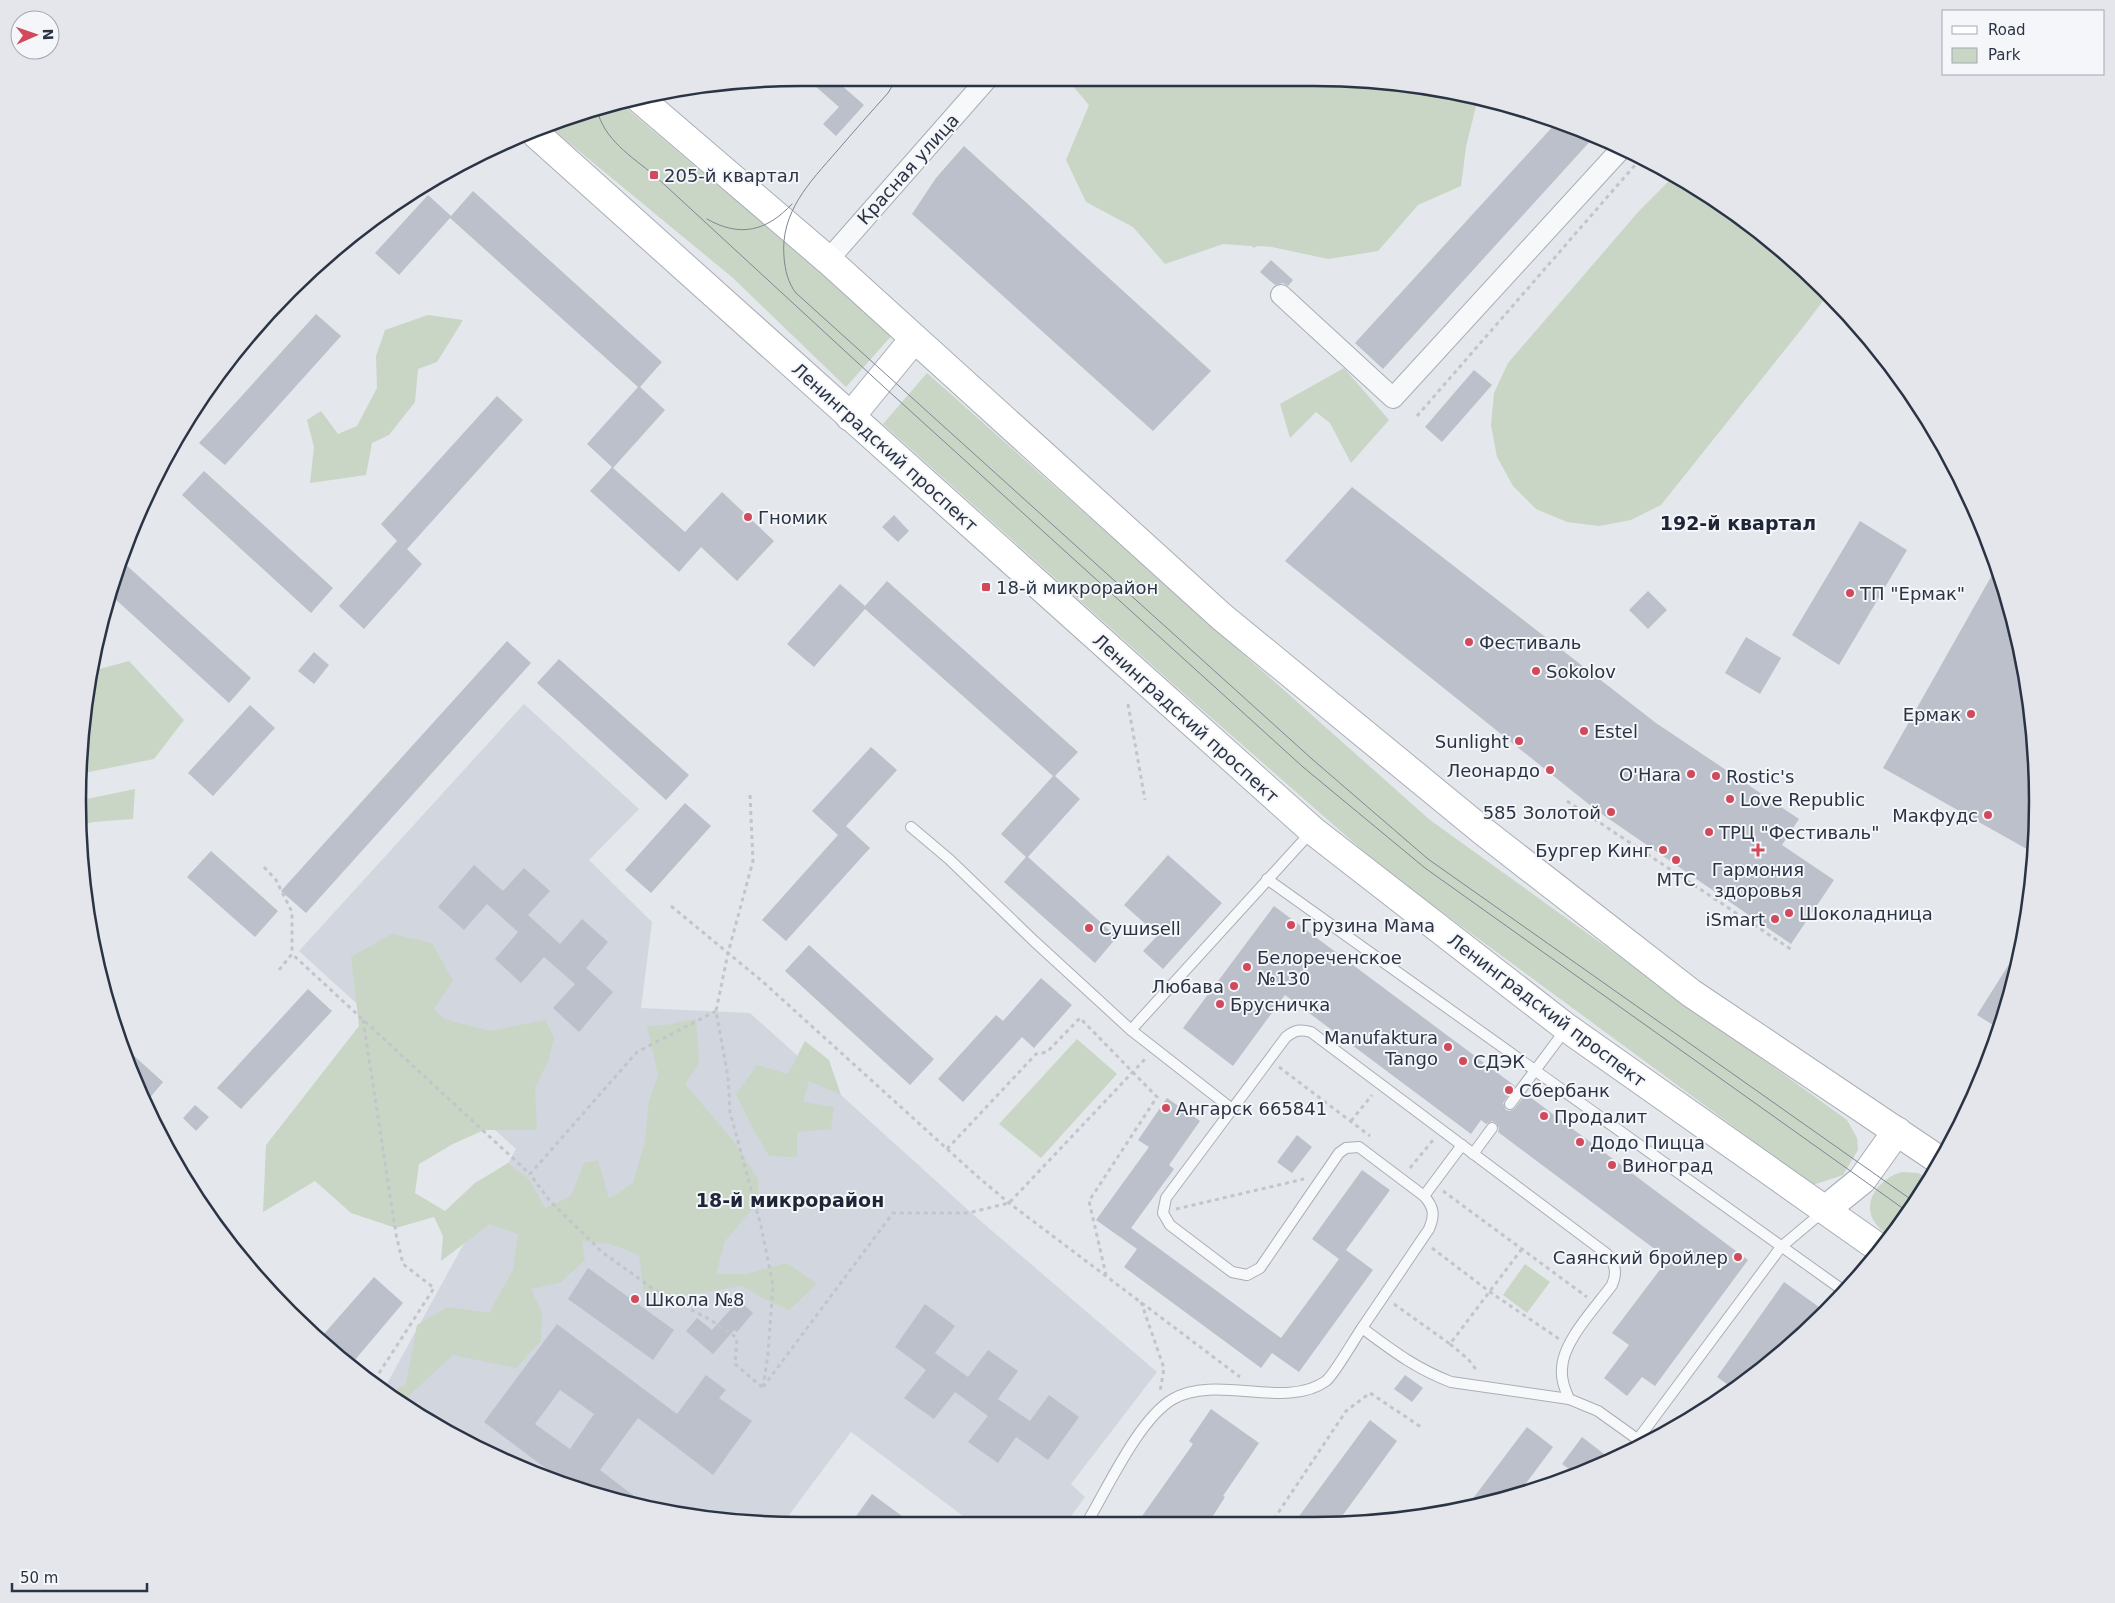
<svg xmlns="http://www.w3.org/2000/svg" width="2115" height="1603" font-family="'DejaVu Sans',sans-serif">
	<rect width="100%" height="100%" fill="#e4e7ec"/>
	<!-- built -->
	<path fill="#d2d6de" d="M524 704 639 809 589 860 652 922 641 1008 750 1013 977 1218 1157 1372 1071 1484 1085 1497 1069 1519H967L851 1432 786 1519H707L568 1487 439 1428 384 1389 516 1149 299 951Z"/>
	<!-- green -->
	<g fill="#c9d6c5">
		<path d="M1066 78 1361 79 1478 98 1466 147 1461 186 1418 205 1378 251 1328 259 1272 247 1257 246 1254 248 1251 246 1223 244 1165 264 1133 227 1086 202 1066 160 1089 105Z"/>
		<path d="M614 102H619L893 334 846 387 733 278 551 128Z"/>
		<path d="M1674 176 1716 200 1829 293 1804 326 1661 505 1631 520 1599 526 1567 522 1536 509 1513 486 1497 457 1491 425 1494 393 1508 363 1639 211Z"/>
		<path d="M428 315 463 320 437 362 418 369 415 402 389 435 372 443 366 475 310 483 314 447 307 420 321 411 338 434 357 426 377 388 376 356 385 330Z"/>
		<path d="M1344 368 1389 420 1351 463 1330 423 1316 412 1290 438 1280 404Z"/>
		<path d="M927 373 1430 820 1847 1120 1857 1138 1858 1150 1843 1175 1813 1185 1385 870 1182 692 883 424Z"/>
		<path d="M129 661 184 720 154 759 84 773 90 677 96 670Z"/>
		<path d="M135 789 133 819 93 822 81 825 82 800Z"/>
		<path d="M392 934 432 943 453 981 434 1009 444 1019 490 1031 545 1020 554 1037 549 1059 535 1088 537 1130H484L453 1144 419 1164 415 1193 445 1211 475 1183 508 1163 528 1178 545 1208 571 1196 584 1163 598 1160 609 1199 633 1183 645 1141 649 1101 658 1075 647 1026 665 1025 696 1019 699 1063 685 1084 735 1143 758 1179 759 1201 725 1241 716 1274H746L787 1263 817 1284 789 1310 762 1298 742 1286 670 1298 644 1294 639 1255 610 1244 582 1241 585 1260 561 1282 531 1289 542 1313 541 1341 516 1368 453 1355 402 1402 390 1393 406 1384 417 1325 447 1307 489 1313 513 1270 518 1234 490 1224 441 1261 443 1236 434 1217 396 1228 351 1213 315 1181 263 1212 266 1145 359 1026 351 957Z"/>
		<path d="M1077 1039 1117 1074 1041 1158 999 1124Z"/>
		<path d="M805 1041 829 1060 841 1095 809 1081 803 1102 834 1107 831 1129 797 1132V1157L769 1156 751 1125 736 1094 757 1065 788 1074Z"/>
		<path d="M1902 1172 1918 1173 1929 1179 1916 1203 1889 1236C1882 1231 1874 1224 1871 1215 1865 1195 1885 1176 1902 1172Z"/>
		<path d="M1525 1264 1550 1282 1527 1313 1503 1295Z"/>
	</g>
	<!-- building -->
	<g fill="#bbc0ca" fill-rule="evenodd">
		<path d="M806 78H833L864 105 836 136 823 124 839 107Z"/>
		<path d="M1556 123 1594 137 1383 369 1355 343Z"/>
		<path d="M964 146 1211 371 1153 431 912 214 936 178Z"/>
		<path d="M473 191 662 362 640 387 665 410 613 468 685 532 722 492 774 541 737 581 701 547 679 572 590 491 612 467 587 444 638 387 450 218 399 275 375 253 428 195 451 216Z"/>
		<path d="M1271 260 1293 280 1288 286 1283 283 1275 285 1260 272Z"/>
		<path d="M316 314 341 336 225 465 199 443Z"/>
		<path d="M1474 370 1492 385 1442 442 1425 427Z"/>
		<path d="M497 396 523 420 407 549 422 564 364 629 339 606 397 541 381 524Z"/>
		<path d="M204 471 333 588 311 613 182 495Z"/>
		<path d="M1352 487 1656 723 1799 819 1782 845 1834 880 1791 944 1596 810 1285 561Z"/>
		<path d="M894 515 909 531 898 542 882 527Z"/>
		<path d="M1860 521 1907 550 1839 665 1792 635Z"/>
		<path d="M124 563 251 678 229 703 113 597Z"/>
		<path d="M1996 568 2024 660 2038 801 2032 852 1883 768Z"/>
		<path d="M887 581 1078 752 1055 776 1080 799 1028 857 1117 937 1095 963 1004 882 1026 857 1001 834 1053 776 865 609 814 667 787 644 840 584 865 606Z"/>
		<path d="M1648 591 1667 610 1648 629 1629 610Z"/>
		<path d="M1746 637 1781 658 1760 694 1725 673Z"/>
		<path d="M507 641 531 663 306 913 281 891Z"/>
		<path d="M314 652 329 665 314 684 298 671Z"/>
		<path d="M559 659 689 775 666 800 537 683Z"/>
		<path d="M250 705 275 728 213 796 188 773Z"/>
		<path d="M871 747 897 770 846 826 870 848 786 941 762 920 838 835 812 811Z"/>
		<path d="M685 803 711 826 651 893 625 870Z"/>
		<path d="M211 851 278 911 255 937 187 877Z"/>
		<path d="M1168 855 1222 903 1163 969 1143 951 1158 935 1124 905Z"/>
		<path d="M474 865 503 891 524 868 550 891 528 915 560 944 582 919 608 942 586 968 613 992 579 1032 553 1008 575 984 544 957 521 983 495 959 518 932 487 904 464 930 438 907Z"/>
		<path d="M1274 906 1515 1086 1503 1103 1506 1110 1510 1111 1515 1108 1526 1094 1748 1260 1655 1386 1642 1377 1627 1396 1604 1378 1629 1345 1612 1333 1668 1259 1498 1132 1499 1128 1496 1123 1492 1121 1486 1124 1481 1120 1471 1134 1285 995 1233 1066 1183 1028Z"/>
		<path d="M809 945 934 1059 910 1085 785 971Z"/>
		<path d="M2016 953 2020 955 1998 1028 1977 1015Z"/>
		<path d="M1041 978 1072 1005 1034 1048 1022 1037 963 1102 938 1079 996 1015 1003 1021Z"/>
		<path d="M308 989 332 1011 241 1109 217 1088Z"/>
		<path d="M122 1045 163 1082 148 1100 122 1046Z"/>
		<path d="M1167 1098 1200 1121 1169 1165 1174 1169 1131 1228 1281 1338 1339 1259 1312 1239 1362 1170 1390 1190 1346 1250 1373 1270 1299 1372 1272 1353 1261 1368 1124 1267 1137 1249 1096 1220 1149 1147 1138 1140Z"/>
		<path d="M195 1105 209 1117 196 1131 183 1118Z"/>
		<path d="M1297 1135 1312 1147 1292 1173 1277 1162Z"/>
		<path d="M588 1268 674 1330 653 1360 568 1299Z"/>
		<path d="M374 1277 403 1303 354 1361 323 1335Z"/>
		<path d="M1784 1282 1826 1312 1734 1389 1717 1377Z"/>
		<path d="M739 1300 753 1313 737 1332 734 1330 713 1354 686 1331 697 1318 712 1330Z"/>
		<path d="M925 1304 955 1326 935 1353 968 1377 988 1350 1018 1371 998 1399 1030 1421 1049 1395 1079 1417 1048 1460 1016 1437 998 1463 968 1442 988 1416 955 1392 934 1419 904 1398 926 1370 895 1347Z"/>
		<path d="M557 1324 677 1414 706 1375 726 1390 719 1398 752 1421 713 1475 638 1418 600 1470 646 1505 572 1488 484 1422ZM560 1390 594 1414 570 1449 535 1424Z"/>
		<path d="M1405 1375 1423 1388 1412 1402 1394 1389Z"/>
		<path d="M1211 1409 1259 1443 1223 1496 1225 1497 1211 1519H1140L1193 1444 1189 1441Z"/>
		<path d="M1370 1420 1397 1441 1340 1519H1297Z"/>
		<path d="M1527 1427 1553 1447 1518 1494 1468 1505Z"/>
		<path d="M1582 1437 1608 1457 1575 1473 1562 1464Z"/>
		<path d="M872 1494 906 1519H854Z"/>
	</g>
	<g fill="none" stroke-linecap="round" stroke-linejoin="round">
		<defs>
			<g id="lane">
				<path d="M911 827 949 859 1034 941 1131 1030 1232 1109"/>
				<path d="M1267 879 1844 1291"/>
				<path d="M1131 1030 1312 831"/>
				<path d="M1510 1104 1566 1029"/>
				<path d="M1473 1154 1492 1128"/>
				<path d="M1424 1196 1462 1145"/>
				<path d="M1362 1328 1429 1229C1435 1215 1434 1207 1424 1196L1359 1147 1346 1148 1339 1153 1260 1268 1247 1275 1232 1272 1170 1225 1163 1213 1166 1198 1286 1037C1295 1030 1300 1029 1311 1032L1607 1254C1616 1265 1617 1273 1612 1285 1596 1307 1562 1342 1562 1369 1561 1380 1565 1389 1569 1399"/>
				<path d="M1638 1439 1781 1247 1825 1210"/>
				<path d="M1089 1519C1109 1485 1140 1418 1173 1399 1217 1374 1286 1410 1326 1381 1334 1375 1355 1338 1362 1328 1393 1351 1415 1368 1451 1382L1569 1399 1598 1411 1640 1441"/>
			</g>
			<g id="street">
				<path d="M828 260 988 78"/>
				<path d="M1281 295 1393 398 1622 148"/>
			</g>
			<g id="secondary">
				<path d="M640 99 828 260 1222 617 1484 832 1691 993 1939 1160"/>
				<path d="M536 134 1312 830 1567 1028 1879 1248"/>
				<path d="M850 417 914 339"/>
				<path d="M1825 1210 1862 1180 1897 1131"/>
			</g>
		</defs>
		<!-- lane casing -->
		<use href="#lane" stroke="#a9aeb7" stroke-width="12"/>
		<!-- street casing -->
		<use href="#street" stroke="#a9aeb7" stroke-width="22"/>
		<!-- secondary casing -->
		<use href="#secondary" stroke="#a9aeb7" stroke-width="30"/>
		<!-- path -->
		<g stroke="#c2c5cb" stroke-width="3" stroke-dasharray="4 4" stroke-linecap="butt">
			<path d="M1417 416 1642 157"/>
			<path d="M1128 704 1145 800"/>
			<path d="M750 795 753 861 728 953 716 1011 728 1077 730 1112 761 1226 773 1285 768 1354 763 1387"/>
			<path d="M1567 801 1792 950"/>
			<path d="M264 867 276 880 292 912V954"/>
			<path d="M671 906 762 981 978 1177 1009 1203 1240 1377"/>
			<path d="M279 970 292 954 530 1174"/>
			<path d="M716 1011 637 1052 530 1174 549 1200 602 1252 659 1293 709 1319 737 1338 735 1364 762 1387"/>
			<path d="M363 1020 396 1234 403 1264 434 1288 374 1381"/>
			<path d="M1279 1067 1370 1136"/>
			<path d="M1351 1121 1372 1095"/>
			<path d="M947 1149 1036 1054 1047 1052 1080 1018 1157 1097 1089 1201 1106 1275"/>
			<path d="M1410 1168 1433 1140"/>
			<path d="M1443 1191 1587 1297"/>
			<path d="M1176 1209 1304 1179"/>
			<path d="M1432 1248 1490 1292 1559 1339"/>
			<path d="M1141 1302 1164 1368 1160 1392"/>
			<path d="M1394 1304 1450 1344 1521 1250"/>
			<path d="M1450 1344 1468 1359 1478 1372"/>
			<path d="M763 1387 893 1213H968L1009 1203 1146 1058"/>
			<path d="M1274 1519 1346 1411 1370 1393 1421 1427"/>
		</g>
		<!-- lane -->
		<use href="#lane" stroke="#f7f8fa" stroke-width="10"/>
		<!-- street -->
		<use href="#street" stroke="#f7f8fa" stroke-width="20"/>
		<!-- secondary -->
		<use href="#secondary" stroke="#fff" stroke-width="28"/>
		<!-- tram -->
		<g stroke="#7d8696" stroke-width="1">
			<path d="M897 78 888 93C871 112 854 131 837 151 810 182 780 212 784 257 785 270 788 283 796 293L1312 759 1428 859 1916 1203"/>
			<path d="M597 109C603 139 632 157 654 175L884 387 1303 767 1425 868 1908 1212"/>
			<path d="M707 219C740 238 767 231 792 204"/>
		</g>
	</g>
	<!-- markers -->
	<g fill="#d1495b" stroke="#f4f6f9" stroke-width="2">
		<rect x="649" y="170" width="10" height="10" rx="2.5"/>
		<circle cx="748" cy="517" r="5"/>
		<rect x="981" y="582" width="10" height="10" rx="2.5"/>
		<circle cx="1850" cy="593" r="5"/>
		<circle cx="1469" cy="642" r="5"/>
		<circle cx="1536" cy="671" r="5"/>
		<circle cx="1971" cy="714" r="5"/>
		<circle cx="1584" cy="731" r="5"/>
		<circle cx="1519" cy="741" r="5"/>
		<circle cx="1550" cy="770" r="5"/>
		<circle cx="1691" cy="774" r="5"/>
		<circle cx="1716" cy="776" r="5"/>
		<circle cx="1730" cy="799" r="5"/>
		<circle cx="1611" cy="812" r="5"/>
		<circle cx="1988" cy="815" r="5"/>
		<circle cx="1709" cy="832" r="5"/>
		<circle cx="1663" cy="850" r="5"/>
		<path d="M1755.5 842.5h5v5h5v5h-5v5h-5v-5h-5v-5h5z"/>
		<circle cx="1676" cy="860" r="5"/>
		<circle cx="1789" cy="913" r="5"/>
		<circle cx="1775" cy="919" r="5"/>
		<circle cx="1291" cy="925" r="5"/>
		<circle cx="1089" cy="928" r="5"/>
		<circle cx="1247" cy="967" r="5"/>
		<circle cx="1234" cy="986" r="5"/>
		<circle cx="1220" cy="1004" r="5"/>
		<circle cx="1448" cy="1047" r="5"/>
		<circle cx="1463" cy="1061" r="5"/>
		<circle cx="1509" cy="1090" r="5"/>
		<circle cx="1166" cy="1108" r="5"/>
		<circle cx="1544" cy="1116" r="5"/>
		<circle cx="1580" cy="1142" r="5"/>
		<circle cx="1612" cy="1165" r="5"/>
		<circle cx="1738" cy="1257" r="5"/>
		<circle cx="635" cy="1299" r="5"/>
	</g>
	<g text-anchor="middle" dominant-baseline="central" stroke-width="4" stroke-linejoin="round" paint-order="stroke">
		<!-- street labels -->
		<g font-size="18" fill="#2b3445" stroke="#f4f6f9">
			<text transform="translate(908 169) rotate(-48)">Красная улица</text>
			<text transform="translate(885 447) rotate(42)">Ленинградский проспект</text>
			<text transform="translate(1186 718) rotate(42)">Ленинградский проспект</text>
			<text transform="translate(1547 1010) rotate(37)">Ленинградский проспект</text>
		</g>
		<!-- poi labels -->
		<g font-size="18" fill="#2b3445" stroke="#f4f6f9" text-anchor="start">
			<text x="664" y="175">205-й квартал</text>
			<text x="758" y="517">Гномик</text>
			<text x="996" y="587">18-й микрорайон</text>
			<text x="1860" y="593">ТП "Ермак"</text>
			<text x="1479" y="642">Фестиваль</text>
			<text x="1546" y="671">Sokolov</text>
			<text x="1961" y="714" text-anchor="end">Ермак</text>
			<text x="1594" y="731">Estel</text>
			<text x="1509" y="741" text-anchor="end">Sunlight</text>
			<text x="1540" y="770" text-anchor="end">Леонардо</text>
			<text x="1681" y="774" text-anchor="end">O'Hara</text>
			<text x="1726" y="776">Rostic's</text>
			<text x="1740" y="799">Love Republic</text>
			<text x="1601" y="812" text-anchor="end">585 Золотой</text>
			<text x="1978" y="815" text-anchor="end">Макфудс</text>
			<text x="1719" y="832">ТРЦ "Фестиваль"</text>
			<text x="1653" y="850" text-anchor="end">Бургер Кинг</text>
			<text x="1758" y="869" text-anchor="middle">Гармония<tspan x="1758" dy="21">здоровья</tspan></text>
			<text x="1676" y="879" text-anchor="middle">МТС</text>
			<text x="1799" y="913">Шоколадница</text>
			<text x="1765" y="919" text-anchor="end">iSmart</text>
			<text x="1301" y="925">Грузина Мама</text>
			<text x="1099" y="928">Сушиsell</text>
			<text x="1257" y="957">Белореченское<tspan x="1257" dy="21">№130</tspan></text>
			<text x="1224" y="986" text-anchor="end">Любава</text>
			<text x="1230" y="1004">Брусничка</text>
			<text x="1438" y="1037" text-anchor="end">Manufaktura<tspan x="1438" dy="21">Tango</tspan></text>
			<text x="1473" y="1061">СДЭК</text>
			<text x="1519" y="1090">Сбербанк</text>
			<text x="1176" y="1108">Ангарск 665841</text>
			<text x="1554" y="1116">Продалит</text>
			<text x="1590" y="1142">Додо Пицца</text>
			<text x="1622" y="1165">Виноград</text>
			<text x="1728" y="1257" text-anchor="end">Саянский бройлер</text>
			<text x="645" y="1299">Школа №8</text>
		</g>
		<!-- neighbourhood labels -->
		<g font-size="19" font-weight="bold" fill="#1d2536" stroke="#f4f6f9">
			<text x="1738" y="523">192-й квартал</text>
			<text x="790" y="1200">18-й микрорайон</text>
		</g>
	</g>
	<!-- crop -->
	<path d="M0 0H2115V1603H0ZM801 86H1314A715 715 0 0 1 2029 801V802A715 715 0 0 1 1314 1517H801A715 715 0 0 1 86 802V801A715 715 0 0 1 801 86Z" fill="#e4e6eb" fill-rule="evenodd"/>
	<path fill="none" stroke="#2b3445" stroke-width="2.5" d="M801 86H1314A715 715 0 0 1 2029 801V802A715 715 0 0 1 1314 1517H801A715 715 0 0 1 86 802V801A715 715 0 0 1 801 86Z"/>
	<!-- legend -->
	<rect x="1942" y="10" width="162" height="65" fill="#f4f6f9" stroke="#a4a8b1"/>
	<rect x="1952" y="26" width="25" height="8" fill="#ffffff" stroke="#a4a8b1"/>
	<text x="1988" y="35" font-size="15" fill="#2b3445">Road</text>
	<rect x="1952" y="48" width="25" height="15" fill="#c9d6c5" stroke="#a4a8b1"/>
	<text x="1988" y="60" font-size="15" fill="#2b3445">Park</text>
	<!-- north arrow -->
	<g transform="translate(35 35) rotate(88)"><circle r="24" fill="#f4f6f9" stroke="#a4a8b1"/>
	<path d="M0-4L9 19L0 12L-9 19Z" fill="#d1495b"/>
	<text y="-8" font-size="14" font-weight="bold" text-anchor="middle" fill="#2b3445">N</text>
	</g>
	<!-- scale -->
	<path d="M12 1583v8h135v-8" fill="none" stroke="#2b3445" stroke-width="2.5"/>
	<text x="20" y="1583" font-size="15" fill="#2b3445" stroke="#f4f6f9" stroke-width="4" paint-order="stroke">50 m</text>
</svg>
